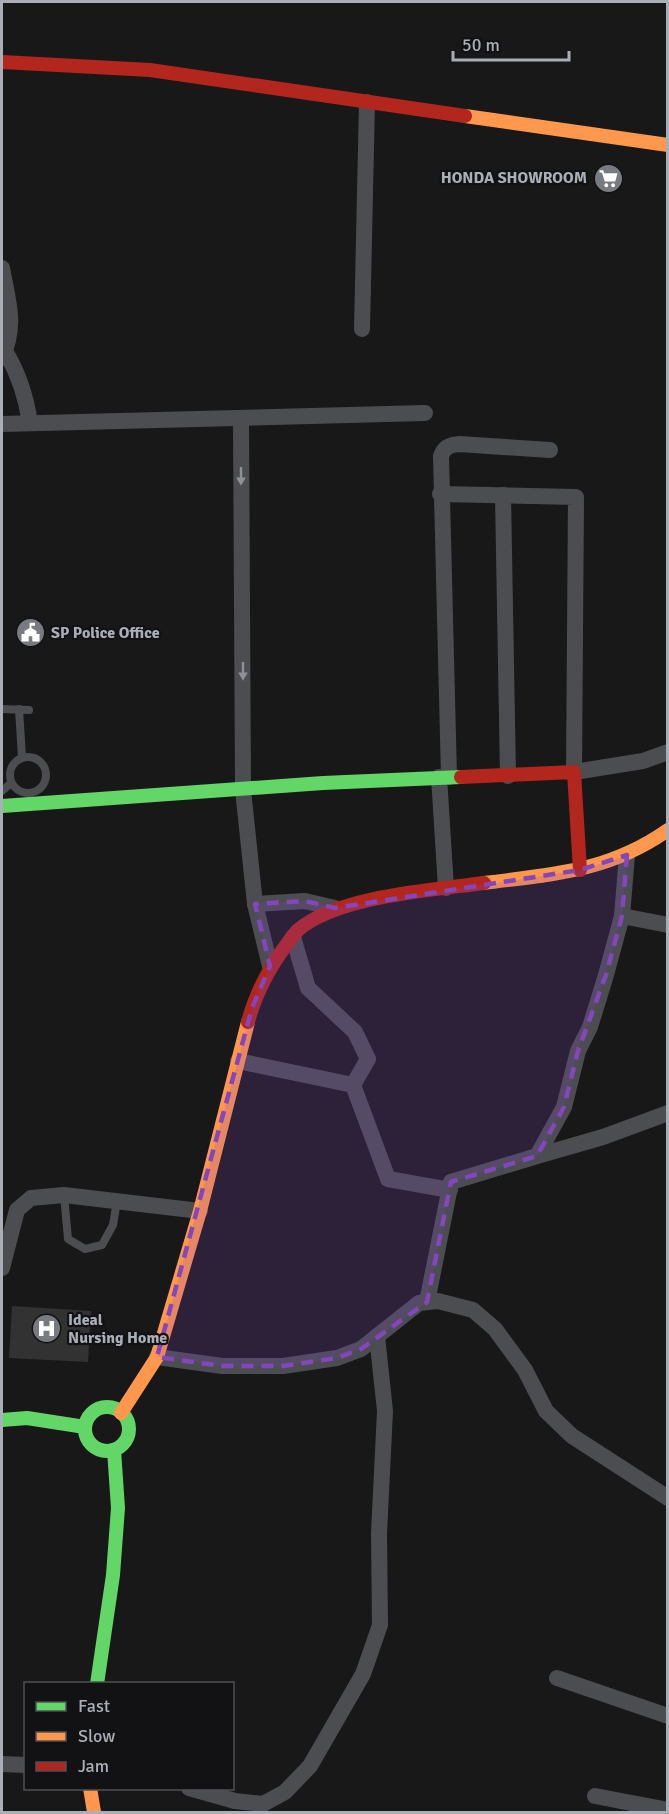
<svg xmlns="http://www.w3.org/2000/svg" width="669" height="1814" font-family="Signika,sans-serif">
	<rect width="100%" height="100%" fill="#181818"/>
	<!-- building -->
	<path fill="#323233" d="M12 1306 91 1311 88 1362 9 1358Z"/>
	<g fill="none" stroke-linecap="round" stroke-linejoin="round">
		<!-- lane -->
		<g stroke="#4c4d50" stroke-width="8">
			<path d="M2 709 29 710"/>
			<path d="M19 709 22 757"/>
			<circle cx="28" cy="775" r="18"/>
			<path d="M2 791 11 783"/>
			<path d="M64 1195 68 1239 85 1249 102 1245 113 1225 117 1201"/>
		</g>
		<!-- street -->
		<g stroke="#4c4d50" stroke-width="16">
			<path d="M2 268C8 301 17 325 2 358"/>
			<path d="M362 329 367 102"/>
			<path d="M5 351C19 374 26 396 30 423"/>
			<path d="M241 418 243 790 255 904 270 966"/>
			<path d="M2 424 425 413"/>
			<path d="M440 494 576 497 574 772 643 761 668 752"/>
			<path d="M503 495 508 776"/>
			<path d="M439 777 446 888"/>
			<path d="M449 777 441 456C444 447 450 445 459 444L550 450"/>
			<path d="M255 904 305 901 335 908"/>
			<path d="M622 916 668 925"/>
			<path d="M293 937 308 988 355 1032 368 1059 353 1085"/>
			<path d="M238 1061 353 1085 388 1179 450 1190"/>
			<path d="M537 1156 603 1137 668 1113"/>
			<path d="M2 1268 17 1210 31 1198 64 1195 200 1211"/>
			<path d="M427 1302 451 1182 537 1156 564 1107 578 1051 590 1027 606 975 622 916 627 855"/>
			<path d="M157 1357 222 1366H283L337 1358 361 1349 419 1303 438 1301 473 1310 495 1329 525 1370 546 1411 572 1436 668 1498"/>
			<path d="M557 1678 668 1716"/>
			<path d="M2 1764 26 1765"/>
			<path d="M189 1788 235 1801 263 1804 285 1792 310 1766 363 1674 380 1625 379 1533 385 1411 377 1336"/>
			<path d="M595 1796 668 1810"/>
		</g>
		<!-- fast -->
		<g stroke="#63d668" stroke-width="14">
			<path d="M2 806 323 783 461 777"/>
			<circle cx="107" cy="1429" r="22"/>
			<path d="M2 1420 27 1418 85 1427"/>
			<path d="M97 1684 113 1575 118 1508 114 1450"/>
		</g>
		<!-- slow -->
		<g stroke="#ff974d" stroke-width="14">
			<path d="M465 116 668 145"/>
			<path d="M484 883C554 874 608 872 668 830"/>
			<path d="M121 1413 157 1357 200 1211 248 1022"/>
			<path d="M90 1788 94 1812"/>
		</g>
		<!-- jam -->
		<g stroke="#b3261e" stroke-width="14">
			<path d="M2 62 150 70 465 116"/>
			<path d="M461 777 574 772 580 870"/>
			<path d="M248 1022C256 992 268 969 287 944 290 940 294 934 298 930 338 896 432 890 484 883"/>
		</g>
	</g>
	<!-- one-way arrows -->
	<defs><path id="oneway-solid" d="M-6-.8H1V-3.2L6.5 0L1 3.2V.8H-6Z" transform="scale(1.5)"/></defs>
	<g fill="#8e9198">
		<use href="#oneway-solid" transform="translate(241 476) rotate(90)"/>
		<use href="#oneway-solid" transform="translate(243 671) rotate(90)"/>
	</g>
	<!-- marked area -->
	<path fill="#8446bd" fill-opacity="0.2" stroke="#8446bd" stroke-width="4.5" stroke-dasharray="12 8" stroke-linejoin="round" d="M627 855 622 916 606 975 578 1051 564 1107 537 1156 451 1182 427 1302 361 1349 337 1358 283 1366H222L157 1357 252 1008 270 966 255 904 305 901 335 908 580 870Z"/>
	<!-- icons -->
	<defs>
		<symbol id="supermarket-disc" viewBox="-11 -11 22 22"><circle r="9.5" fill="#777a7f" stroke="#121214"/><path d="M-6-5.5h2.5l.6 2H6L4.5 2H-2.5L-4.4-4H-6ZM-1.5 3.2a1.3 1.3 0 1 0 .1 0ZM3 3.2a1.3 1.3 0 1 0 .1 0Z" fill="#fff"/></symbol>
		<symbol id="civic-disc" viewBox="-11 -11 22 22"><circle r="9.5" fill="#777a7f" stroke="#121214"/><path d="M-.6-6.5H3V-4.5H.6V-3L4-1V1h2V6H-6V1h2V-1L-.6-3ZM-1.2 2.5V6h2.4V2.5Z" fill="#fff"/></symbol>
		<symbol id="hospital-disc" viewBox="-11 -11 22 22"><circle r="9.5" fill="#777a7f" stroke="#121214"/><path d="M-5-5h3v3.5h4V-5h3V5h-3V1.5h-4V5h-3Z" fill="#fff"/></symbol>
	</defs>
	<g fill-rule="evenodd">
		<use href="#supermarket-disc" x="592" y="162" width="33" height="33"/>
		<use href="#civic-disc" x="14" y="616" width="33" height="33"/>
		<use href="#hospital-disc" x="30" y="1312" width="33" height="33"/>
	</g>
	<g text-anchor="middle" dominant-baseline="central" stroke-width="4.5" stroke-linejoin="round" paint-order="stroke">
		<!-- poi labels -->
		<g font-size="16" font-weight="bold" fill="#aaaeb7" stroke="#121214" text-anchor="start">
			<text x="587" y="178" text-anchor="end">HONDA SHOWROOM</text>
			<text x="51" y="633">SP Police Office</text>
			<text x="68" y="1320">Ideal<tspan x="68" dy="18">Nursing Home</tspan></text>
		</g>
	</g>
	<!-- border -->
	<rect width="669" height="1814" fill="none" stroke="#aaaeb7" stroke-width="6"/>
	<!-- legend -->
	<rect x="24" y="1682" width="210" height="108" fill="#121214" stroke="#4f5055" stroke-width="1.5"/>
	<rect x="36" y="1702" width="30" height="9" fill="#63d668" stroke="#4f5055" stroke-width="1.5"/>
	<text x="78" y="1712" font-size="18" fill="#aaaeb7">Fast</text>
	<rect x="36" y="1732" width="30" height="9" fill="#ff974d" stroke="#4f5055" stroke-width="1.5"/>
	<text x="78" y="1742" font-size="18" fill="#aaaeb7">Slow</text>
	<rect x="36" y="1762" width="30" height="9" fill="#b3261e" stroke="#4f5055" stroke-width="1.5"/>
	<text x="78" y="1772" font-size="18" fill="#aaaeb7">Jam</text>
	<!-- scale -->
	<path d="M453 51v9h116v-9" fill="none" stroke="#aaaeb7" stroke-width="3"/>
	<text x="462" y="51" font-size="18" fill="#aaaeb7" stroke="#121214" stroke-width="4.5" paint-order="stroke">50 m</text>
</svg>
